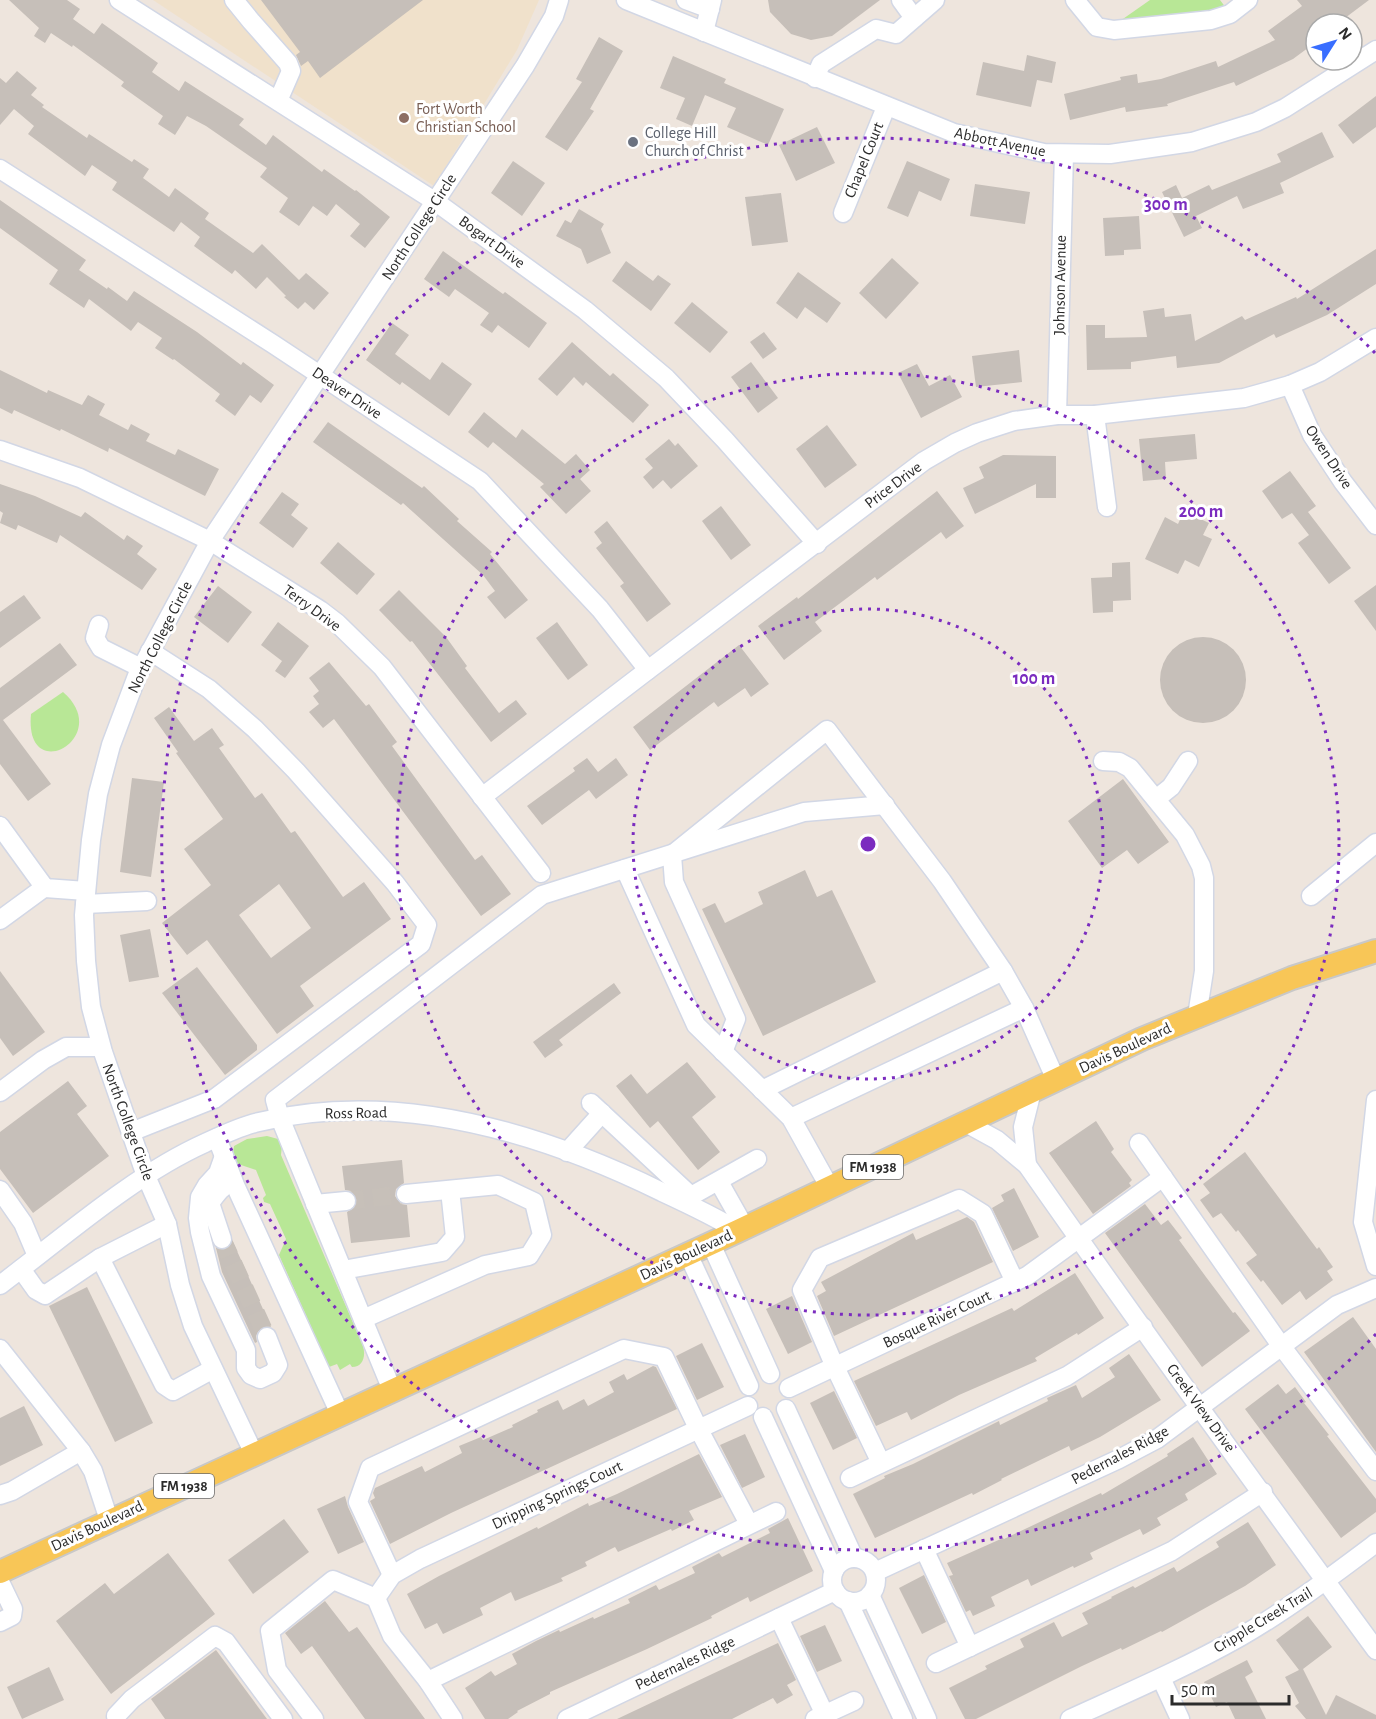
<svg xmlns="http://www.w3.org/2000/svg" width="1376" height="1719" font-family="'Alegreya Sans',sans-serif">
	<rect width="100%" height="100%" fill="#eee5dd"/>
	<!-- education -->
	<path fill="#f0e1cb" d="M153 0H539L517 50 434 186Z"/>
	<!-- green -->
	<g fill="#b8e796">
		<path d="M1150 0H1220L1226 8 1219 12 1120 21Z"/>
		<path d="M63 692C115 737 24 788 31 714Z"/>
		<path d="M267 1136 278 1139 282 1145 281 1155 363 1346C366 1356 363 1367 352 1367L350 1364 340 1370 337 1364 329 1367 279 1255 286 1239 270 1204 264 1202 263 1198 266 1195 256 1170 238 1164 233 1154 234 1146 247 1139Z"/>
	</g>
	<!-- building -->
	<g fill="#c6bfb9" fill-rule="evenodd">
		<path d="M9 0H67L80 9 73 19 94 34 102 23 158 63 152 72 179 91 185 81 244 119 239 125 266 145 273 135 322 172 324 169 355 191 356 190 390 217 365 248 350 236 360 224 336 204 327 216 313 206 299 226 279 212 288 198 260 177 267 168 206 126 187 116 175 135 158 124 163 116 121 86 124 82 73 45 72 47 51 33 45 43 34 36 39 28Z"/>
		<path d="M261 0H423L320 78 308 61 301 66 296 55 300 52Z"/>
		<path d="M768 0H880L832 36 811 40 791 34 770 12Z"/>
		<path d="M1297 0H1369L1337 24H1316V42L1293 59 1236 86 1234 82 1167 104 1168 106 1126 112 1125 107 1070 120 1064 94 1121 80 1120 77 1137 74 1138 83 1161 79 1216 61 1218 67 1275 40 1268 31 1302 6Z"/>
		<path d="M599 37 623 51 590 109 594 111 567 151 545 137 582 82 576 79Z"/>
		<path d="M1027 55 1056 62 1052 83 1037 80 1031 107 976 95 983 62 1024 71Z"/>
		<path d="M673 56 726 79 724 83 784 109 768 145 727 127 736 108 705 95 692 126 676 119 685 98 660 88Z"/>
		<path d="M17 71 37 88 31 95 44 105 42 107 87 138 89 134 132 162 134 159 149 169 143 178 169 197 175 188 209 213 205 219 253 253 262 244 299 280 306 273 329 293 314 310 305 302 298 309 284 297 286 296 267 277 256 289 235 270 232 274 194 246 200 237 181 222 174 232 112 190 117 182 92 165 85 176 28 134 34 126 14 109 0 125V78L6 83Z"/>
		<path d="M1376 96V127L1353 144 1338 125Z"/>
		<path d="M817 127 835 163 796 181 779 145Z"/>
		<path d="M1322 132 1334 157 1280 183 1284 193 1243 209 1237 196 1196 216 1202 228 1184 237 1162 192 1176 185 1182 198 1209 185 1212 190 1281 162 1277 154Z"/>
		<path d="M513 161 545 183 522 216 491 193Z"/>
		<path d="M907 161 950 179 941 201 919 191 908 217 887 208Z"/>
		<path d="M975 184 1030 192 1025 224 970 216Z"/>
		<path d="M781 193 788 242 752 246 745 197Z"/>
		<path d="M0 200 86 260 79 270 107 289 108 287 127 301 134 291 197 332 241 365 243 362 274 385 261 403 250 395 235 416 215 401 220 394 174 359 173 360 155 348 162 338 138 322 131 331 89 299 84 308 49 284 58 270 0 228Z"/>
		<path d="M579 209 604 224 601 229 611 253 587 264 581 249 556 236 565 220 571 223Z"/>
		<path d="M1139 216 1141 249 1124 250V255L1105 256 1103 218Z"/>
		<path d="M1376 249V284L1327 315 1276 338 1274 334 1219 363 1177 368 1176 356 1131 362V369L1087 370 1086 325H1105V338L1147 337 1143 311 1164 308 1165 317 1191 314 1195 341 1242 316 1245 320 1296 297 1297 299Z"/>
		<path d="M443 251 503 294 505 292 547 323 529 348 498 325 492 333 480 325 489 313 455 289 449 297 424 279Z"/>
		<path d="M892 258 919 283 886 319 859 293Z"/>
		<path d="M626 261 653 281 658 275 671 284 651 311 612 281Z"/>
		<path d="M798 272 841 303 827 323 805 307 797 319 776 303Z"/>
		<path d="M692 302 728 332 710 353 674 323Z"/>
		<path d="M392 323 409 335 395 354 430 380 442 362 472 384 449 416 402 382 400 385 366 360Z"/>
		<path d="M764 332 777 349 763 359 750 342Z"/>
		<path d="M572 342 610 376 613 373 649 405 633 423 586 382 583 386 574 377 557 396 538 379Z"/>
		<path d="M1019 350 1022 382 976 387 972 356Z"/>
		<path d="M751 362 778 398 758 413 731 377Z"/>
		<path d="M917 364 929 386 950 375 962 397 921 418 898 373Z"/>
		<path d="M0 370 47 393 48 390 82 405 88 395 105 404 99 415 128 430 131 424 150 434 146 441 175 455 178 449 219 469 205 496 109 448 108 452 61 429 60 431 14 410 12 414 0 408Z"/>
		<path d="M484 412 516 438 522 429 565 464 576 454 590 470 580 479 591 491 566 514 540 487 544 484 493 442 488 448 468 432Z"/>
		<path d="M328 422 422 488 424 486 459 519 457 521 492 552 490 554 528 600 505 619 487 597 495 591 483 575 403 503 401 505 313 442Z"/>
		<path d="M827 425 857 465 825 488 796 449Z"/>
		<path d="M1195 434 1197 459 1165 462 1166 479 1143 481 1139 439Z"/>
		<path d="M669 439 675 446 678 443 698 466 671 489 663 480 653 489 643 477 653 468 645 459Z"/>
		<path d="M1003 455 1056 456V498H1036V484L975 514 963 488 984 478 979 467Z"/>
		<path d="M1290 471 1316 506 1308 512 1351 568 1329 584 1298 543 1309 535 1292 513 1282 519 1262 491Z"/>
		<path d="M0 484 35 496 81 517 85 512 124 540 127 535 143 546 137 554 157 569 142 590 60 535 57 543 18 525 16 530 0 523 3 513 0 511Z"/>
		<path d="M937 491 964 526 946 539 941 532 877 580 875 577 815 622 822 631 784 660 758 626 797 597 798 599Z"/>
		<path d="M282 492 299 504 291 515 308 528 293 548 259 523Z"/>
		<path d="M721 506 751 545 731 560 702 521Z"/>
		<path d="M1184 511 1209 523 1203 535 1212 539 1199 567 1185 560 1178 574 1145 559 1165 517 1178 524Z"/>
		<path d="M607 521 671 604 647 622 620 586 624 583 596 548 602 543 594 532Z"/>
		<path d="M338 542 375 574 357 595 320 563Z"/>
		<path d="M1130 562 1131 600 1113 601V612L1093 613 1091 578 1112 577V563Z"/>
		<path d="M1376 585V631L1354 601Z"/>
		<path d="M218 586 252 612 228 643 194 617Z"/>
		<path d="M399 590 446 637 467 666 465 668 499 713 516 700 527 714 491 742 412 641 410 642 379 610Z"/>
		<path d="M24 595 41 618 0 648V612Z"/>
		<path d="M278 622 309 646 285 678 275 671 282 661 261 645Z"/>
		<path d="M557 622 588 665 568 680 536 638Z"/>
		<circle cx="1203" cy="680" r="43"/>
		<path d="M60 643 77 665 3 720 51 784 28 801 0 764V688Z"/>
		<path d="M739 645 769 684 751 697 745 688 718 707 714 702 650 750 633 727Z"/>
		<path d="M329 662 366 706 369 704 397 742 392 746 475 860 482 855 511 894 481 916 334 719 323 728 309 712 319 704 313 696 319 691 309 678Z"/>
		<path d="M169 707 194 741 212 728 224 745 219 748 255 798 262 793 291 833 295 831 343 897 364 882 391 919 300 986 314 1006 277 1034 207 940 187 955 162 923 211 885 184 849 223 819 176 753 178 752 154 718ZM279 884 311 928 271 958 239 915Z"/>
		<path d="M587 758 598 772 616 758 628 775 596 799 589 790 542 825 527 806 575 771 573 768Z"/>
		<path d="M132 778 164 782 151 877 120 872Z"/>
		<path d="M1123 779 1169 842 1138 864 1127 850 1102 868 1068 821Z"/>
		<path d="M805 870 817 897 832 890 876 982 763 1036 702 909 715 903 725 923 763 904 758 892Z"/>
		<path d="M150 929 159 977 129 982 120 935Z"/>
		<path d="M197 967 257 1045V1050L225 1075 162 993Z"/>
		<path d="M0 971 45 1032 13 1056 0 1038Z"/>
		<path d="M614 983 621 993 559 1040 563 1045 545 1058 533 1042Z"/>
		<path d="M687 1062 716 1097 692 1117 720 1152 698 1170 658 1121 650 1128 616 1086 631 1074 647 1094Z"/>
		<path d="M68 1081 87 1106 77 1114 109 1156 33 1213 0 1169V1132Z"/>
		<path d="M1096 1121 1114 1149 1111 1152 1132 1180 1129 1183 1131 1186 1093 1214 1049 1153Z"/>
		<path d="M1245 1152 1317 1249 1319 1247 1333 1267 1327 1271 1333 1280 1306 1300 1300 1291 1282 1305 1263 1280 1261 1282 1246 1263 1257 1255 1238 1230 1236 1232 1221 1213 1213 1218 1200 1200 1210 1193 1203 1184Z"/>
		<path d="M402 1160 404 1183 396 1189 395 1196 401 1204 407 1205 410 1237 351 1243 347 1212 356 1206 357 1199 351 1191 345 1190 342 1166Z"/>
		<path d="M1014 1188 1039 1237 1013 1251 992 1208 1004 1201 1001 1195Z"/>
		<path d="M1145 1204 1161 1225 1168 1220 1182 1238 1179 1240 1206 1277 1233 1313 1235 1312 1250 1331 1202 1367 1105 1233Z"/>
		<path d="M967 1217 974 1222 993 1262 834 1336 817 1296 826 1291 821 1282 913 1233 916 1240Z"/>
		<path d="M233 1242 271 1327 263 1326 259 1330 256 1336 257 1342 255 1343 222 1272 216 1248 225 1250Z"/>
		<path d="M1075 1273 1104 1318 1078 1335 1077 1333 1035 1358 1037 1361 959 1395 911 1420 907 1412 876 1426 854 1381 1012 1308 1014 1311Z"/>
		<path d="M87 1287 153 1423 115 1442 49 1306Z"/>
		<path d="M792 1296 812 1342 788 1354 766 1309Z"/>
		<path d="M1353 1317 1376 1349V1452L1304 1352Z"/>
		<path d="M702 1343 724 1387 697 1400 676 1356Z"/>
		<path d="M1129 1354 1161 1400 1100 1437 1071 1451 1069 1446 1001 1479 1002 1480 973 1495 972 1493 875 1538 853 1494 885 1478 884 1476 913 1464 999 1421 1000 1425 1048 1401 1047 1398 1076 1385 1082 1398 1115 1377 1109 1368Z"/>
		<path d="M653 1366 656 1367 677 1409 451 1513 390 1544 370 1501 375 1498 373 1493 375 1488 422 1466 425 1472 462 1453 459 1446 481 1437 483 1440 513 1427 512 1425 538 1412 537 1410 558 1400 563 1410 584 1399 588 1406 614 1392 609 1382 624 1374 627 1380Z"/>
		<path d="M1278 1384 1286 1394 1295 1387 1306 1402 1304 1403 1329 1435 1327 1436 1376 1499V1512L1341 1538 1245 1409Z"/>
		<path d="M834 1391 857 1438 833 1450 810 1403Z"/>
		<path d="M24 1406 43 1445 0 1466V1418Z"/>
		<path d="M745 1434 765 1477 742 1488 720 1445Z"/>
		<path d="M1193 1437 1217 1474 1185 1494 1188 1500 1157 1518 1161 1525 1143 1535 1140 1529 1090 1553 1093 1559 1074 1568 1073 1566 1031 1586 1028 1579 991 1597 995 1606 973 1616 970 1610 966 1612 949 1576 953 1575 947 1563 1003 1538 1004 1539 1101 1493 1102 1495 1168 1456 1167 1454Z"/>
		<path d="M699 1454 722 1497 689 1511 694 1520 672 1531 671 1529 618 1552 615 1547 585 1562 587 1566 561 1578 563 1581 515 1601 511 1592 480 1608 483 1615 443 1634 437 1623 425 1629 407 1594 439 1576 537 1527 538 1529 588 1503 589 1506 617 1494Z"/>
		<path d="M345 1496 348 1507 364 1542 338 1554 317 1509Z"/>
		<path d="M788 1518 813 1571 750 1602 748 1597 711 1616 712 1618 647 1649 550 1692V1694L517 1711 518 1712 508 1719H485L465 1688 491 1671 495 1676 517 1664 512 1654 536 1641 559 1630 560 1632 593 1617 594 1619 630 1603 628 1599 656 1585 659 1590 695 1573 692 1567 719 1553 722 1557 770 1533 768 1529Z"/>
		<path d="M284 1519 309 1552 253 1594 228 1560Z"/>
		<path d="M1248 1522 1276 1565 1245 1586 1162 1632 1161 1631 1122 1650 1121 1648 1082 1666 976 1719H965L949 1688 987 1669 985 1666 1024 1647 1020 1639 1054 1622 1062 1637 1088 1624 1082 1613 1112 1598 1111 1597 1133 1586 1135 1588 1174 1567 1177 1572 1219 1547 1216 1542Z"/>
		<path d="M168 1553 215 1614 111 1694 56 1621 105 1583 114 1594Z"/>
		<path d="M924 1575 946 1622 922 1634 899 1588Z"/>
		<path d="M325 1601 349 1632 357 1627 425 1719H365L312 1646 301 1654 285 1633Z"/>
		<path d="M1308 1616 1332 1647 1303 1669 1326 1715 1336 1695 1376 1715V1719H1306L1295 1706 1299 1703 1285 1677 1299 1670 1276 1640Z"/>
		<path d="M825 1625 842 1661 817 1672 800 1636Z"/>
		<path d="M778 1643 796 1680 787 1685 793 1695 777 1704 773 1698 732 1719H617Z"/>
		<path d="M216 1650 267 1719H165L151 1699Z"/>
		<path d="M1247 1660 1253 1672 1245 1677 1266 1719H1235L1227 1702 1216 1707 1204 1682Z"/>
		<path d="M49 1667 64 1700 22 1719 7 1687Z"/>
	</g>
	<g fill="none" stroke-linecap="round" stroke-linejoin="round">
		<!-- minor-tunnel -->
		<g stroke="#c7c0b9" stroke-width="18" stroke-dasharray="18 9" stroke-linecap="butt">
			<path d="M346 1201 406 1194"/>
			<path d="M222 1239 267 1337"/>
		</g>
		<defs>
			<g id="minor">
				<path d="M119 0 436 202 585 310 666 378 725 440 817 544"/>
				<path d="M234 0 251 21 288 63 291 71 278 101"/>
				<path d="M626 0 954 133 1044 153 1110 154 1192 142 1256 122 1285 108 1376 50"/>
				<path d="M686 0 710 9"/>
				<path d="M901 0 914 18"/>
				<path d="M1075 0 1097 27 1114 30 1211 20 1230 14 1248 0"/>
				<path d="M704 32 712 0"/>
				<path d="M815 78 821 64 876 29 896 34 935 0"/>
				<path d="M0 169 273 344 480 481 600 609 648 670"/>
				<path d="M843 213 886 107"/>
				<path d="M1290 385 1312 435 1343 482 1376 525"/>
				<path d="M1057 415 1064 154"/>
				<path d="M1095 415 1107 507"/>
				<path d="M0 450 80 478 210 541 320 610 337 623 382 667 541 873"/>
				<path d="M99 625 95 638 101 648 141 668"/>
				<path d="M1103 761 1119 762 1130 768 1185 835 1201 866 1204 878V971L1197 1016"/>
				<path d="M482 797 648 670 924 461 955 443 977 433 1014 421 1057 415H1095L1244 398 1290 385 1320 372 1376 338"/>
				<path d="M1156 799 1171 787 1188 761"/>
				<path d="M0 826 45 888 86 891"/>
				<path d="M625 869 696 1025 791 1118 830 1188"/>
				<path d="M1311 896 1376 843"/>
				<path d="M85 904 147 901"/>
				<path d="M0 920 45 887"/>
				<path d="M723 1052 736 1019 674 882 672 855 827 730 942 881 1003 971"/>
				<path d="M762 1090 1003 971 1024 1008 1056 1080"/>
				<path d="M0 1092 43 1060 66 1047H101"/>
				<path d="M1376 1100 1363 1222 1376 1266"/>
				<path d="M591 1103 691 1196 757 1159"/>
				<path d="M791 1118 1024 1008"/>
				<path d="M966 1123 997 1140 1027 1165C1141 1328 1258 1489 1376 1650"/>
				<path d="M131 1132 214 1099 421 944 427 925 395 883 296 771 255 729 209 689 150 651"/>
				<path d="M217 1138 235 1185 340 1414"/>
				<path d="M1139 1143 1282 1347 1376 1471"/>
				<path d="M567 1152 602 1113"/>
				<path d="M224 1156 218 1173 207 1185 200 1197 198 1218 200 1232 211 1276 246 1350V1368L251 1375 260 1379 273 1373 278 1365 267 1337"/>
				<path d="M1027 1165 1023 1127 1032 1091"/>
				<path d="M719 1182 745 1228"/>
				<path d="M0 1190 23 1223 37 1256"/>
				<path d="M315 1204 346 1201"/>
				<path d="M222 1239 210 1203C217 1193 222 1186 233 1181"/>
				<path d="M711 1244 770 1374"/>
				<path d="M688 1254 749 1386"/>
				<path d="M100 1258 164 1385 173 1391 213 1369"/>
				<path d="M21 1269 36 1290 45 1295 100 1258 167 1224"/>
				<path d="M343 1270 442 1252 455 1237 450 1190"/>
				<path d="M0 1285C64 1237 132 1176 205 1143 222 1135 241 1126 259 1122 396 1089 540 1132 662 1192 688 1204 714 1216 738 1231"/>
				<path d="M363 1319 485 1265 529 1256 542 1235 534 1202 498 1185 406 1194"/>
				<path d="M0 1349 81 1451 93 1471 109 1520"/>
				<path d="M789 1388 1027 1276 1163 1177"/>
				<path d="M392 1390 280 1118 275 1100 542 895 804 812 885 805"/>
				<path d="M786 1409 854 1558"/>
				<path d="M763 1417 834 1571"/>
				<path d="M254 1454 193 1326 180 1285 167 1224 146 1176 128 1124 103 1052 91 1007 86 961 84 915 91 840 98 794 111 745 137 676 210 541 525 66 554 16 559 0"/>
				<path d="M881 1463 835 1367 802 1290 820 1258 959 1199 983 1214 1015 1282"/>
				<path d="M850 1478 1067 1376 1143 1327"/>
				<path d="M0 1495 12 1491 81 1451"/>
				<path d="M924 1549 970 1647"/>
				<circle cx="854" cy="1580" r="22"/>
				<path d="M875 1572 1119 1459 1157 1439 1337 1305 1376 1288"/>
				<path d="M392 1575 358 1502 370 1468 624 1349 664 1357 698 1428 749 1524"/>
				<path d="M0 1582 13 1609 12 1616 0 1622"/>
				<path d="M870 1595 927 1719"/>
				<path d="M376 1598 392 1575 420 1559 748 1406"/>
				<path d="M376 1598 392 1636 428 1681 453 1719"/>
				<path d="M848 1601 903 1719"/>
				<path d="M779 1618 825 1715"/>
				<path d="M936 1663 1172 1551 1263 1492"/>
				<path d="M1161 1678 1180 1719"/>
				<path d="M428 1681 776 1512"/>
				<path d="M116 1716 132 1699 215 1636 226 1642 283 1719"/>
				<path d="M314 1719 277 1670 270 1631 333 1580 376 1598"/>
				<path d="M567 1719 835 1591"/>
				<path d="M815 1719 854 1701"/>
				<path d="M1070 1719C1127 1693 1185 1668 1240 1637 1287 1610 1332 1576 1376 1543"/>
			</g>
			<path id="major" d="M0 1572 738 1231 1142 1039 1292 978 1376 951"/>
		</defs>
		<!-- minor casing -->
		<use href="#minor" stroke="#d2d7e5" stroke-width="21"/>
		<!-- major casing -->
		<use href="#major" stroke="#c8c8c8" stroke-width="26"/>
		<!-- minor -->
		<use href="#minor" stroke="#fff" stroke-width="18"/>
		<!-- major -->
		<use href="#major" stroke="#f8c657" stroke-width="22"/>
	</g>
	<!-- distance rings -->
	<g fill="none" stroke="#7b2cbf" stroke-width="3" stroke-dasharray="3 6">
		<circle cx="868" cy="844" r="235"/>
		<circle cx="868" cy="844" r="471"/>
		<path d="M1376 1334A706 706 0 1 1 1376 354"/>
	</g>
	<!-- markers -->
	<circle fill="#8d6e63" stroke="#fff" stroke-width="2" cx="404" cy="118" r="6"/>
	<circle fill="#6b7280" stroke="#fff" stroke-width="2" cx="633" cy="142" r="6"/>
	<g text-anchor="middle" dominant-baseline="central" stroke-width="6" stroke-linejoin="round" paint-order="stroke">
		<!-- shield labels -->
		<g fill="#fff" stroke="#6b6b6b" stroke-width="1.5">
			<rect x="843" y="1155" width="60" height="24" rx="4.5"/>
			<rect x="154" y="1474" width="60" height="24" rx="4.5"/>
		</g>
		<g font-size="15" font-weight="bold" fill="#2b2b2b">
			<text x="873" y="1167">FM 1938</text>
			<text x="184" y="1486">FM 1938</text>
		</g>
		<!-- education labels -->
		<g font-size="16" fill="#785e54" stroke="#fff" text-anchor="start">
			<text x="416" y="109">Fort Worth<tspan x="416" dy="18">Christian School</tspan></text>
		</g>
		<!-- worship labels -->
		<g font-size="16" fill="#5b616d" stroke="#fff" text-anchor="start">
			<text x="645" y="133">College Hill<tspan x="645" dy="18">Church of Christ</tspan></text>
		</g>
		<!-- street labels -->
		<g font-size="16" fill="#2b2b2b" stroke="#fff">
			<text transform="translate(1000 142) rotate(12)">Abbott Avenue</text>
			<text transform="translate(864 160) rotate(-68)">Chapel Court</text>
			<text transform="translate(419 227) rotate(-57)">North College Circle</text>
			<text transform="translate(492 242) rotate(36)">Bogart Drive</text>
			<text transform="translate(1060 285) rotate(-89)">Johnson Avenue</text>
			<text transform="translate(347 393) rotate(34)">Deaver Drive</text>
			<text transform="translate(1329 457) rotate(57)">Owen Drive</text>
			<text transform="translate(893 485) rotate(-37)">Price Drive</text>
			<text transform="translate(312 608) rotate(36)">Terry Drive</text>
			<text transform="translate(160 637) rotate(-63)">North College Circle</text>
			<text transform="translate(1125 1048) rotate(-25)">Davis Boulevard</text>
			<text transform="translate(356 1113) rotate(-1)">Ross Road</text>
			<text transform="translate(128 1122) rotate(70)">North College Circle</text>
			<text transform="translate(686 1255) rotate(-25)">Davis Boulevard</text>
			<text transform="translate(937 1319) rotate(-25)">Bosque River Court</text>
			<text transform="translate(1201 1408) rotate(54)">Creek View Drive</text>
			<text transform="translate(1120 1455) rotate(-28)">Pedernales Ridge</text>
			<text transform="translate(557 1495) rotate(-25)">Dripping Springs Court</text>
			<text transform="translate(97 1526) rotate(-25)">Davis Boulevard</text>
			<text transform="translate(1263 1620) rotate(-31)">Cripple Creek Trail</text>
			<text transform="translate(685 1663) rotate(-25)">Pedernales Ridge</text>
		</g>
	</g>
	<circle cx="868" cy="844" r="9" fill="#7b2cbf" stroke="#fff" stroke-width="3"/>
	<g font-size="18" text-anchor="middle" font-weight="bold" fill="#7b2cbf" stroke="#fff" stroke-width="6" stroke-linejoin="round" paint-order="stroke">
		<text x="1166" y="210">300 m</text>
		<text x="1201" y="517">200 m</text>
		<text x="1034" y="684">100 m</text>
	</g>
	<!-- north arrow -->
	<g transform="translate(1334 42) rotate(53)"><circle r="28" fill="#ffffff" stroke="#aaaaaa" stroke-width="1.5"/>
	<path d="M0-4.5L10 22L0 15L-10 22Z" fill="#396eff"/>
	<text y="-9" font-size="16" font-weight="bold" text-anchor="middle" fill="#2b2b2b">N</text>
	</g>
	<!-- scale -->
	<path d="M1172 1695v9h117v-9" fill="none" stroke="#2b2b2b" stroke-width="3"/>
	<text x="1181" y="1695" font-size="18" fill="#2b2b2b" stroke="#ffffff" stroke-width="4.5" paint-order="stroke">50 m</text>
</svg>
